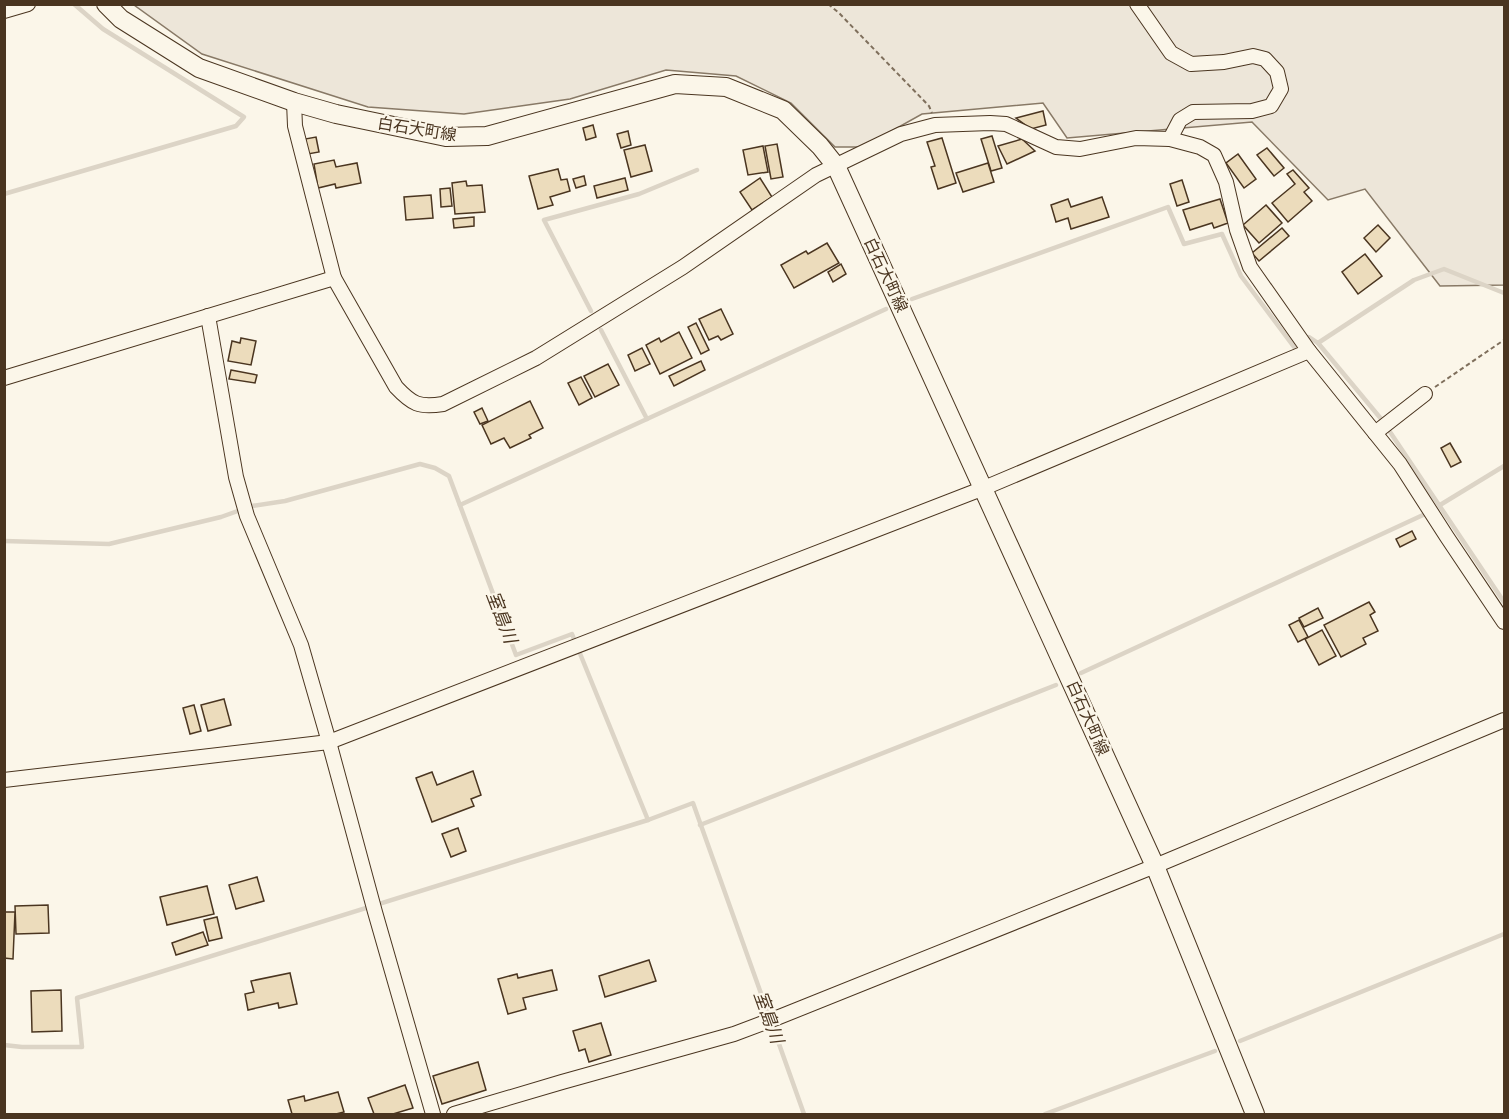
<svg xmlns="http://www.w3.org/2000/svg" width="1509" height="1119" font-family="Raleway,'Noto Sans JP',sans-serif">
	<rect width="100%" height="100%" fill="#fbf6e9"/>
	<!-- green -->
	<path fill="#ede6d9" stroke="#887966" stroke-width="1.5" d="M134 5H1504V285L1440 286 1365 189 1328 200 1252 122 1067 138 1043 103 922 114 863 147H835L791 103 736 76 666 70 570 99 464 114 368 107 202 54Z"/>
	<g fill="none" stroke-linecap="round" stroke-linejoin="round">
		<!-- stream -->
		<g stroke="#dcd4c6" stroke-width="4.5">
			<path d="M4 194 236 126 244 117 103 29 74 4"/>
			<path d="M912 299 1168 207 1184 244 1222 234 1241 276 1294 347"/>
			<path d="M591 311 544 220 639 194 697 170"/>
			<path d="M601 330 647 419"/>
			<path d="M1309 337 1318 343 1382 420 1504 602"/>
			<path d="M1318 343 1414 280 1444 269 1504 293"/>
			<path d="M460 505 886 309"/>
			<path d="M1440 505 1504 466"/>
			<path d="M4 541 109 544 221 517 252 506 285 501 420 464 435 468 449 476 516 655 572 634 648 820 693 803 804 1114"/>
			<path d="M1081 673 1423 515"/>
			<path d="M700 825 1056 685"/>
			<path d="M1240 1041 1504 934"/>
			<path d="M4 1045 22 1047H82L77 998 648 820"/>
			<path d="M1045 1114 1215 1051"/>
		</g>
	</g>
	<!-- building -->
	<g fill="#ecdcbc" stroke="#4a3520" stroke-width="1.5">
		<path d="M1043 111 1046 125 1031 129 1016 118Z"/>
		<path d="M593 125 596 137 586 140 583 128Z"/>
		<path d="M628 131 631 145 621 148 617 134Z"/>
		<path d="M992 136 1002 168 991 171 981 139Z"/>
		<path d="M316 137 319 152 308 154 305 139Z"/>
		<path d="M942 138 956 183 938 189 931 167 935 166 927 142Z"/>
		<path d="M1022 139 1035 151 1007 164 998 146Z"/>
		<path d="M777 144 783 177 771 179 765 146Z"/>
		<path d="M645 145 652 171 631 177 624 150Z"/>
		<path d="M763 146 768 172 748 175 743 150Z"/>
		<path d="M1267 148 1284 168 1274 176 1257 155Z"/>
		<path d="M1238 154 1256 179 1244 188 1226 163Z"/>
		<path d="M334 160 336 167 357 163 361 183 336 188 335 184 318 188 314 164Z"/>
		<path d="M988 163 994 182 963 192 956 173Z"/>
		<path d="M558 169 561 180 567 179 570 191 550 197 553 205 538 209 529 176Z"/>
		<path d="M1293 170 1309 188 1304 192 1312 201 1288 222 1272 203 1295 184 1287 174Z"/>
		<path d="M584 176 586 185 576 188 573 179Z"/>
		<path d="M625 178 628 190 597 198 594 186Z"/>
		<path d="M760 178 772 197 752 210 740 192Z"/>
		<path d="M1182 180 1189 202 1177 206 1170 184Z"/>
		<path d="M466 181 467 186 482 185 485 212 455 214 452 183Z"/>
		<path d="M450 188 452 206 441 207 440 189Z"/>
		<path d="M431 195 433 218 406 220 404 197Z"/>
		<path d="M1102 197 1109 217 1071 229 1068 218 1056 222 1051 205 1068 199 1071 207Z"/>
		<path d="M1220 199 1228 223 1214 228 1212 223 1190 230 1183 210Z"/>
		<path d="M1266 205 1282 223 1259 243 1243 225Z"/>
		<path d="M474 217V226L454 228 453 219Z"/>
		<path d="M1378 225 1390 238 1376 252 1364 238Z"/>
		<path d="M1282 228 1289 236 1259 261 1252 253Z"/>
		<path d="M827 243 839 263 794 288 781 265 806 251 808 254Z"/>
		<path d="M1365 254 1382 276 1358 294 1342 272Z"/>
		<path d="M841 264 846 274 833 282 828 272Z"/>
		<path d="M721 309 733 334 721 340 718 336 709 340 699 319Z"/>
		<path d="M696 323 709 350 701 354 688 327Z"/>
		<path d="M679 332 692 358 660 374 646 345 659 338 661 342Z"/>
		<path d="M241 338 256 341 251 365 228 361 232 341 240 343Z"/>
		<path d="M642 348 650 364 635 371 628 355Z"/>
		<path d="M701 361 705 370 674 386 669 376Z"/>
		<path d="M608 364 619 385 595 397 584 376Z"/>
		<path d="M231 370 257 375 255 383 229 379Z"/>
		<path d="M581 377 592 398 579 405 568 383Z"/>
		<path d="M530 401 543 428 529 435 531 438 510 448 504 438 491 444 482 425Z"/>
		<path d="M482 408 488 421 480 424 474 412Z"/>
		<path d="M1450 443 1461 462 1451 467 1441 448Z"/>
		<path d="M1412 531 1416 539 1400 547 1396 539Z"/>
		<path d="M1369 602 1375 612 1370 615 1378 631 1363 638 1366 644 1341 657 1324 625Z"/>
		<path d="M1318 608 1323 618 1304 627 1299 618Z"/>
		<path d="M1299 620 1308 637 1298 642 1289 625Z"/>
		<path d="M1322 630 1336 656 1319 665 1305 639Z"/>
		<path d="M224 699 231 725 208 731 201 705Z"/>
		<path d="M194 705 201 731 190 734 183 708Z"/>
		<path d="M473 771 481 795 471 799 474 806 432 822 416 778 432 772 437 785Z"/>
		<path d="M458 828 466 851 451 857 442 834Z"/>
		<path d="M257 877 264 901 236 909 229 885Z"/>
		<path d="M207 886 214 914 167 925 160 897Z"/>
		<path d="M48 905 49 933 16 934 15 906Z"/>
		<path d="M4 912H15L13 959 4 958Z"/>
		<path d="M217 917 222 938 209 941 204 920Z"/>
		<path d="M203 932 208 945 176 955 172 943Z"/>
		<path d="M649 960 656 981 605 997 599 976Z"/>
		<path d="M552 970 557 990 523 998 526 1009 508 1014 498 979 517 974 518 978Z"/>
		<path d="M290 973 297 1004 279 1008 278 1003 248 1010 245 994 254 992 251 981Z"/>
		<path d="M61 990 62 1031 32 1032 31 991Z"/>
		<path d="M601 1023 611 1055 589 1062 585 1049 579 1051 573 1031Z"/>
		<path d="M478 1062 486 1090 442 1104 433 1076Z"/>
		<path d="M405 1085 413 1108 393 1114H374L368 1098Z"/>
		<path d="M338 1092 344 1112 336 1114H292L288 1100 304 1096 305 1101Z"/>
	</g>
	<g fill="none" stroke-linecap="round" stroke-linejoin="round">
		<defs>
			<g id="street">
				<path d="M1137 4 1171 53 1191 64 1224 62 1253 56 1265 59 1277 72 1281 89 1271 106 1252 111 1193 112 1180 120 1170 139"/>
				<path d="M4 11 28 4"/>
				<path d="M294 102 295 126 334 278"/>
				<path d="M208 316 236 477 247 516 301 645 329 742 375 912 433 1114"/>
				<path d="M4 378 334 278 396 387C412 404 419 408 443 404L536 358 683 267 816 175 901 134 935 125 990 123 1006 124 1056 147 1080 149 1136 138 1170 139 1200 147 1214 155 1226 182 1237 230 1250 267 1309 351 1400 464 1447 537 1504 622"/>
				<path d="M1375 433 1425 394"/>
				<path d="M4 780 329 742 984 488 1309 351"/>
				<path d="M454 1114 562 1082 734 1034 779 1017 1155 866 1504 720"/>
			</g>
			<path id="secondary" d="M106 4 121 19 199 68 294 102 336 114 446 137 487 136 675 84 726 87 783 110 820 146 836 166 1155 866 1255 1114"/>
		</defs>
		<!-- street casing -->
		<use href="#street" stroke="#4a3520" stroke-width="16"/>
		<!-- secondary casing -->
		<use href="#secondary" stroke="#4a3520" stroke-width="20"/>
		<!-- path -->
		<g stroke="#7f6f5c" stroke-width="2" stroke-dasharray="4.5 3" stroke-linecap="butt">
			<path d="M828 4 839 13 929 106 932 113"/>
			<path d="M1435 387 1504 340"/>
		</g>
		<!-- street -->
		<use href="#street" stroke="#fbf6e9" stroke-width="14"/>
		<!-- secondary -->
		<use href="#secondary" stroke="#fbf6e9" stroke-width="18"/>
	</g>
	<g text-anchor="middle" dominant-baseline="central" stroke-width="4.5" stroke-linejoin="round" paint-order="stroke">
		<!-- street labels -->
		<g font-size="16" fill="#4a3520" stroke="#fbf6e9">
			<text transform="translate(417 129) rotate(9)">白石大町線</text>
			<text transform="translate(886 275) rotate(65)">白石大町線</text>
			<text transform="translate(1088 718) rotate(66)">白石大町線</text>
		</g>
		<!-- water labels -->
		<g font-size="18" font-style="italic" fill="#4a3520" stroke="#fbf6e9">
			<text transform="translate(502 617) rotate(69)">室島川</text>
			<text transform="translate(769 1017) rotate(70)">室島川</text>
		</g>
	</g>
	<!-- border -->
	<rect width="1509" height="1119" fill="none" stroke="#4a3520" stroke-width="12"/>
</svg>
